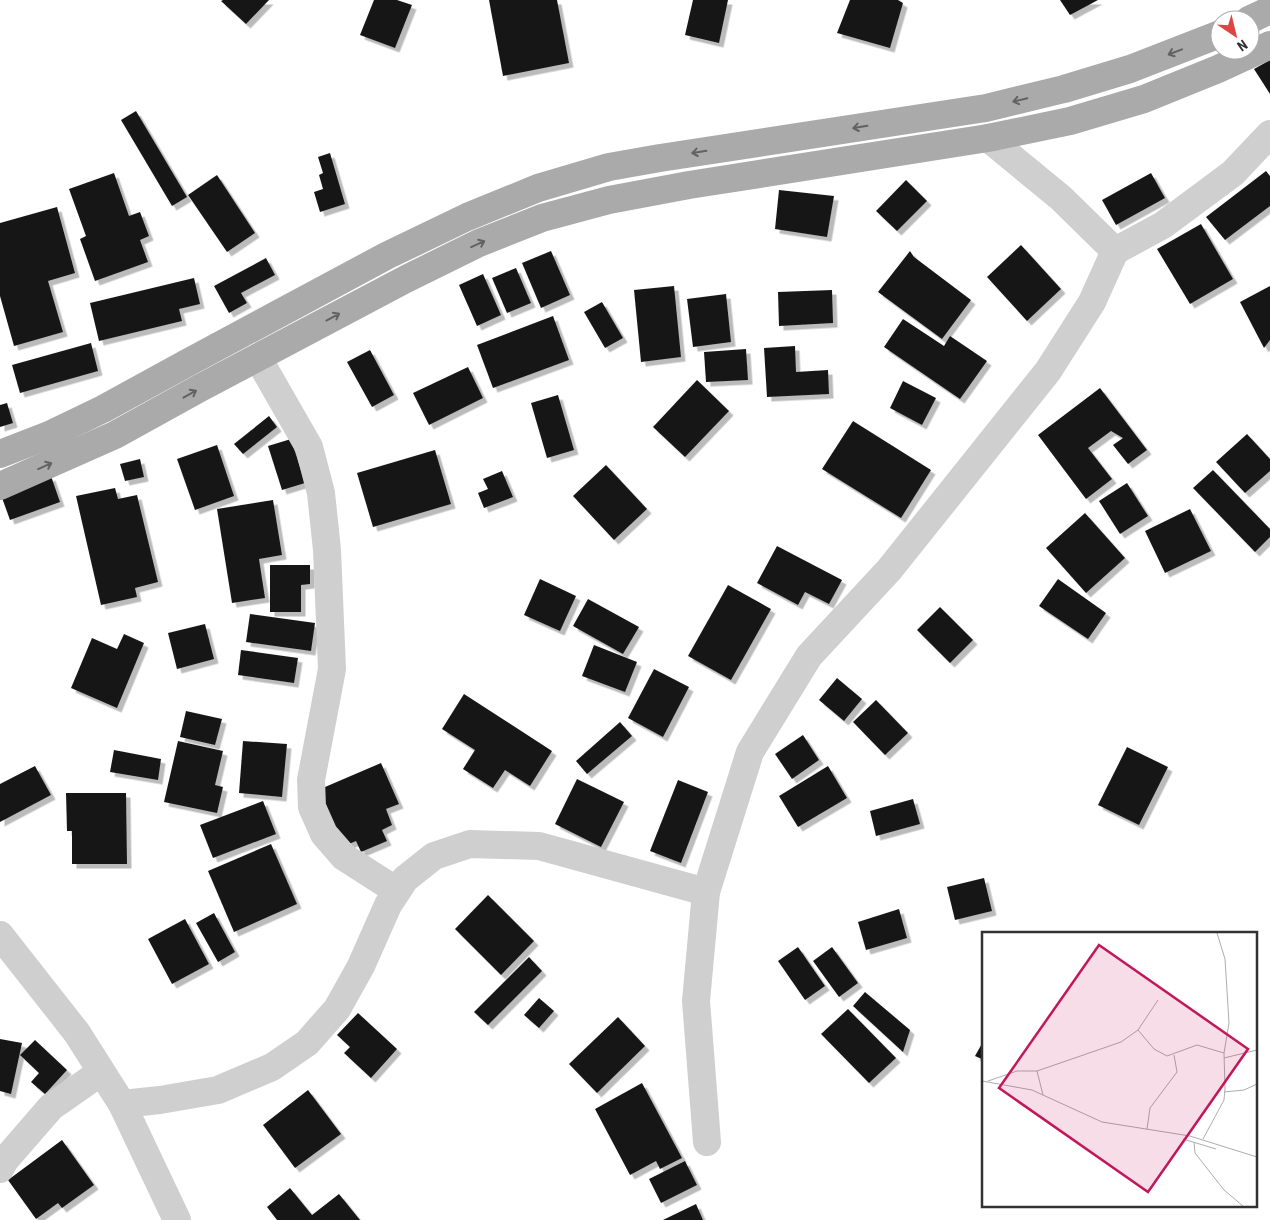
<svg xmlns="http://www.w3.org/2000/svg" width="1270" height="1220" font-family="'Roboto Condensed',sans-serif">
	<defs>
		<filter id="shadow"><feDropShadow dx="4.5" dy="4.5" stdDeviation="0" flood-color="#0004"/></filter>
	</defs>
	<rect width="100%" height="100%" fill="#fff"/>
	<!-- building -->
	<g fill="#191919" filter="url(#shadow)">
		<path d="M223 0H269L246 24 221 1Z"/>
		<path d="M374 0H397L412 5 395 48 360 35Z"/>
		<path d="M489 0H557L569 63 503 76Z"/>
		<path d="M693 0H728L719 43 685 35Z"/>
		<path d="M850 0H898L903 3 890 48 837 33Z"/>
		<path d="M1060 0H1098L1070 15Z"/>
		<path d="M1270 60V94L1254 69Z"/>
		<path d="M136 111 187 197 172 206 121 120Z"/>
		<path d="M330 153 345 204 320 212 314 192 323 189 319 175 323 173 318 157Z"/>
		<path d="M1266 171 1270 176V206L1225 240 1206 217Z"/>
		<path d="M114 173 129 216 140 212 149 236 140 240 148 262 95 281 80 239 86 236 69 189Z"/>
		<path d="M1151 173 1165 198 1116 225 1102 200Z"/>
		<path d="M217 175 255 233 227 252 188 195Z"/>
		<path d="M906 180 927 201 897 231 876 211Z"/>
		<path d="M779 190 834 196 827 237 775 229Z"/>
		<path d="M57 207 75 273 48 281 63 332 14 346 0 296V223Z"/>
		<path d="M1201 224 1233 279 1190 304 1157 249Z"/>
		<path d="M1021 245 1061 289 1027 321 987 277Z"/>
		<path d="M551 251 570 295 541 308 522 263Z"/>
		<path d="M910 251 914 257 971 300 942 339 878 292Z"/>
		<path d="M266 258 275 275 241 293 247 303 229 313 214 286Z"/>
		<path d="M516 268 531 303 507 313 492 278Z"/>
		<path d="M483 274 501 315 477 326 459 285Z"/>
		<path d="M194 278 200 304 179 309 182 321 99 341 90 303Z"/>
		<path d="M674 286 681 357 641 362 634 290Z"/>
		<path d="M1270 286V340L1264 348 1240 302Z"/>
		<path d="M832 290 833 323 779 326 778 292Z"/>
		<path d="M726 294 731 342 693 347 687 299Z"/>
		<path d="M602 302 623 338 605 348 584 312Z"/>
		<path d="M553 316 569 360 493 388 477 345Z"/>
		<path d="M903 319 944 346 950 336 987 361 960 399 884 347Z"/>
		<path d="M91 343 98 371 20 393 12 365Z"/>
		<path d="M795 346 796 372 828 370 829 394 767 397 764 348Z"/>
		<path d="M746 349 748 380 706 382 704 352Z"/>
		<path d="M370 350 394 395 372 407 347 362Z"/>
		<path d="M468 367 483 398 429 425 413 393Z"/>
		<path d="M697 380 729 411 685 457 653 427Z"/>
		<path d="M903 381 936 398 922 425 890 408Z"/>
		<path d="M1100 388 1147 450 1128 464 1113 445 1123 438 1111 431 1088 448 1112 479 1086 499 1038 435Z"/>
		<path d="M558 395 574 450 547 458 531 403Z"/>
		<path d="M7 403 13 423 0 427V405Z"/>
		<path d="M269 416 277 427 243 454 234 444Z"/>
		<path d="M853 421 931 470 901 518 822 469Z"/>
		<path d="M1247 434 1270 459V471L1245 493 1216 462Z"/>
		<path d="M291 439 305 483 282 490 268 446Z"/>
		<path d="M217 445 234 496 195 510 177 459Z"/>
		<path d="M435 450 451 504 373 527 357 473Z"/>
		<path d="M140 459 144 477 125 481 120 464Z"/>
		<path d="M606 465 647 509 614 540 573 496Z"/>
		<path d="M1213 470 1270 529V537L1255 552 1193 488Z"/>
		<path d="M502 471 513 497 484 508 478 493 488 489 483 479Z"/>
		<path d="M51 476 60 502 10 520 1 495Z"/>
		<path d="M1127 483 1148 516 1120 534 1099 501Z"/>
		<path d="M115 488 118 499 137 495 158 582 135 588 137 597 101 605 76 496Z"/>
		<path d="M273 500 282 555 259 559 265 598 232 603 217 509Z"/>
		<path d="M1190 509 1211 551 1165 573 1145 531Z"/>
		<path d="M1085 513 1125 558 1086 593 1046 548Z"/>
		<path d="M777 546 842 580 829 604 805 592 798 605 757 583Z"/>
		<path d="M270 565H310V584L301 585V612H270Z"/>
		<path d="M540 579 576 596 560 631 524 615Z"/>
		<path d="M1058 579 1106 613 1088 639 1039 606Z"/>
		<path d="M728 585 771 609 731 680 688 656Z"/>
		<path d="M588 599 639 627 623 654 573 626Z"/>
		<path d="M940 607 973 640 950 663 917 630Z"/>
		<path d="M250 614 315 623 311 651 246 642Z"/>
		<path d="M205 624 214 659 177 669 168 633Z"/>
		<path d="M124 634 144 643 117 708 71 688 92 638 117 649Z"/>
		<path d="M594 645 637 662 625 692 582 676Z"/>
		<path d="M241 650 298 658 294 683 238 675Z"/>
		<path d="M654 669 689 687 663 737 628 718Z"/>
		<path d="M837 678 862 699 844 721 819 700Z"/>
		<path d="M464 694 552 751 530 786 505 770 493 788 463 769 475 750 442 729Z"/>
		<path d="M876 700 908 733 885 755 853 722Z"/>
		<path d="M186 711 222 719 215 745 180 737Z"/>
		<path d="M620 722 632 736 587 774 576 761Z"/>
		<path d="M803 735 819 760 792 779 775 754Z"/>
		<path d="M178 741 223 751 215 785 223 787 217 813 164 802Z"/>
		<path d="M243 741 287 744 282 797 239 793Z"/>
		<path d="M1127 747 1168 767 1139 825 1098 805Z"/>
		<path d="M114 750 161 759 158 780 110 772Z"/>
		<path d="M381 763 399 804 386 809 392 825 382 830 387 841 361 852 356 841 342 847 318 790Z"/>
		<path d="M35 766 51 795 0 822V784Z"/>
		<path d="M828 766 847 798 798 827 779 796Z"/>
		<path d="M577 779 624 802 601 847 555 824Z"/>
		<path d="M678 780 708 792 681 863 650 851Z"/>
		<path d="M66 793H126L127 864H72V831H67Z"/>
		<path d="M913 799 920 824 876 836 870 811Z"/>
		<path d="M263 801 276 834 213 858 200 825Z"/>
		<path d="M271 844 297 904 234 932 208 871Z"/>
		<path d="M984 878 992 911 955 920 947 887Z"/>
		<path d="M488 895 534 941 501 975 455 929Z"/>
		<path d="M899 909 907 938 866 950 858 922Z"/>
		<path d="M214 913 235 952 218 962 196 923Z"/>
		<path d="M185 919 209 964 172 984 148 939Z"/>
		<path d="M798 947 825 986 805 1000 778 961Z"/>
		<path d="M832 947 858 983 839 997 813 961Z"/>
		<path d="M529 957 542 971 488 1025 474 1012Z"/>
		<path d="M865 992 910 1030 903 1052 853 1006Z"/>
		<path d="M539 998 554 1011 539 1028 524 1015Z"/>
		<path d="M848 1009 896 1058 869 1083 821 1034Z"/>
		<path d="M358 1013 397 1049 371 1078 344 1053 350 1047 337 1035Z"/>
		<path d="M618 1017 645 1046 597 1093 569 1064Z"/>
		<path d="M0 1039 22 1043 11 1094 0 1091Z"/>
		<path d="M35 1040 67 1070 45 1094 31 1082 39 1073 20 1055Z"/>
		<path d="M984 1040V1060L975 1056Z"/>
		<path d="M642 1083 682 1158 660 1169 656 1161 630 1175 595 1109Z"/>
		<path d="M308 1090 341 1134 295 1168 263 1125Z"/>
		<path d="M62 1140 94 1185 62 1208 58 1203 36 1219 8 1180Z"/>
		<path d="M685 1161 697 1185 661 1203 649 1179Z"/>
		<path d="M290 1188 312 1215 339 1194 360 1220H277L267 1207Z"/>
		<path d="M696 1204 703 1220H663Z"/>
	</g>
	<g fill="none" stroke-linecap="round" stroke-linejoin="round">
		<!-- street -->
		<g stroke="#cfcfcf" stroke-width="28">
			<path d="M1115 251 1163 225 1233 173 1270 134"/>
			<path d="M258 358 309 447 321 493 327 550 332 669 311 780 312 807 324 834 344 857 397 891"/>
			<path d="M0 935 77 1033 122 1104 177 1220"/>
			<path d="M122 1104 160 1100 218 1090 272 1067 307 1043 337 1009 361 966 388 905 405 879 434 856 470 844 539 846 706 892"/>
			<path d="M707 1142 696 1001 706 892 750 752 809 656 889 570 1048 371 1092 302 1115 251 1061 198 988 138"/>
			<path d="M0 1169 5 1160 51 1107 101 1072"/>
		</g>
		<!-- primary -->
		<g stroke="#aaa" stroke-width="28">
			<path d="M1249 20 1270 10"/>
			<path d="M0 454 49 435 103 409 187 363 388 255 467 217 538 188 609 167 660 158 986 108 1064 89 1130 69 1220 34"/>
			<path d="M0 486 115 435 200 388 406 279 479 243 542 218 609 200 689 185 988 138 1070 121 1144 99 1218 69 1270 45"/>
		</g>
	</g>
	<!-- one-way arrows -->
	<defs><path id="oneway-shaft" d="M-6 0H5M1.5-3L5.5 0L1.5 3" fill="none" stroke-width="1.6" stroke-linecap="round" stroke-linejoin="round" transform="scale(1.25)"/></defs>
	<g stroke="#626262">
		<use href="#oneway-shaft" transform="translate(1175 52) rotate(159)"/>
		<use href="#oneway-shaft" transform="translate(1020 100) rotate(166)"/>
		<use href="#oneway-shaft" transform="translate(860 127) rotate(171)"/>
		<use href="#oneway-shaft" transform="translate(699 152) rotate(171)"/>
		<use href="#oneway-shaft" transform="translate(478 244) rotate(-24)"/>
		<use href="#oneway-shaft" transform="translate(333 317) rotate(-28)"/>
		<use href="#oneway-shaft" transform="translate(190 394) rotate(-29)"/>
		<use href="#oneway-shaft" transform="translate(45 466) rotate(-24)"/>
	</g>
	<!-- overview -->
	<g transform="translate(982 932)">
		<rect width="275" height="275" fill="#fff"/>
		<path fill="none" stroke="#adadad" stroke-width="1" d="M156 98 172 117 185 124 215 113 242 121M242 126 275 118M0 149 50 158 120 190 208 204 275 225M6 149 35 139H55M242 160 262 158 275 152M61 163 55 139 139 110 156 98 176 68M165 197 168 176 195 140 192 123M201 207 234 217M221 207 242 168 243 157 242 121 247 91 243 27 235 1M212 210 213 221 242 258 261 274"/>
		<path fill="#c2185b" fill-opacity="0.15" stroke="#c2185b" stroke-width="2.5" d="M117 13 266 117 166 260 17 156Z"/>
		<rect width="275" height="275" fill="none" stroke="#323232" stroke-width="2.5"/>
	</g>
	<!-- north arrow -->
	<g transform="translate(1235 35) rotate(145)"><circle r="24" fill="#ffffff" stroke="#adadad"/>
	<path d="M0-4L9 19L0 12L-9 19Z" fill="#db4542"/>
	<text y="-8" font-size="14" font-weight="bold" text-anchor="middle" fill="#323232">N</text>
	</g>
</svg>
